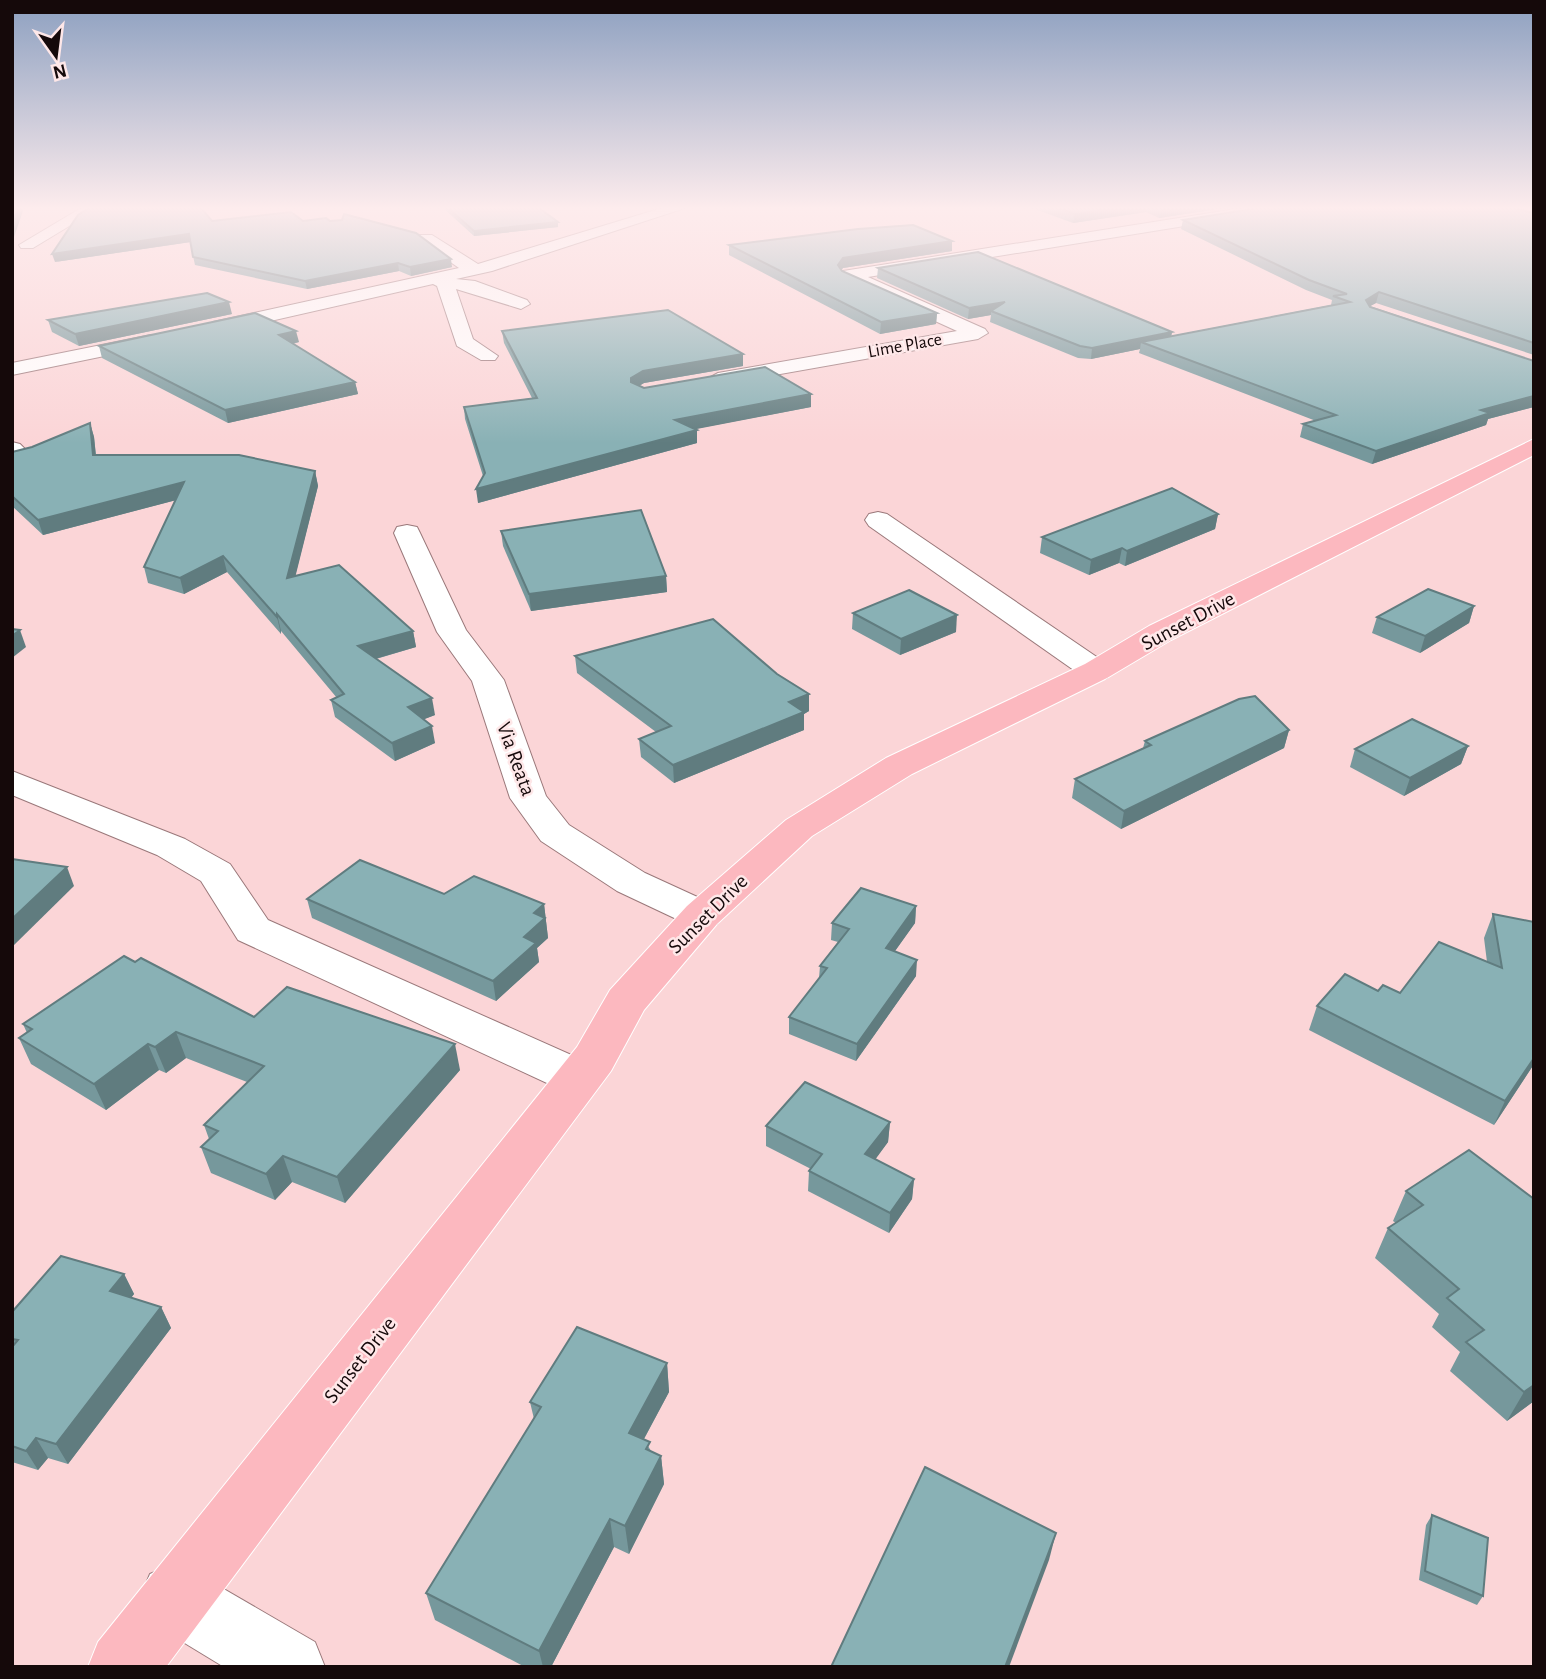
<svg xmlns="http://www.w3.org/2000/svg" width="1546" height="1679" font-family="'Alegreya Sans',sans-serif">
	<rect width="100%" height="100%" fill="#fbd5d7"/>
	<g fill="none" stroke-linecap="round" stroke-linejoin="round">
		<defs>
			<g id="minor">
				<path d="M81 208H99L33 248H21L19 245Z"/>
				<path d="M662 208H685L492 271 456 279 475 281 527 300 530 304 521 309 456 289 473 339 498 356 495 360H481L457 346 437 286 433 284 213 334 203 328 213 322 459 268 420 241V235H432L478 264Z"/>
				<path d="M1242 208H1278L1271 212 868 277 985 329 988 333 978 339 718 385 707 379 718 373 957 331 843 279 840 275 843 271Z"/>
				<path d="M151 335 161 341 158 345 12 375V363Z"/>
				<path d="M12 442 20 444 27 451 23 456 12 457Z"/>
				<path d="M878 512 887 514 1107 664 1112 671 1107 678 1096 681 1085 678 869 526 865 520 869 514Z"/>
				<path d="M407 525 417 527 420 533 466 630 504 680 546 796 569 825 645 873 717 906 723 915 717 924 702 928 687 924 617 891 541 841 510 798 472 681 437 632 394 533 397 527Z"/>
				<path d="M12 771 185 839 230 864 268 920 596 1066 603 1078 596 1090 579 1096 562 1090 238 940 201 881 157 855 12 795Z"/>
				<path d="M174 1564 198 1574 315 1642 325 1667H224L150 1622 140 1598 150 1574Z"/>
			</g>
			<path id="major" d="M1534 439V455L1171 640 1107 678 912 774 812 836 717 924 644 1010 611 1071 166 1667H88L98 1642 577 1047 610 990 687 906 786 820 886 758 1085 664 1149 626Z"/>
		</defs>
		<!-- minor casing -->
		<use href="#minor" stroke="#9a787a" stroke-width="2"/>
		<!-- major casing -->
		<use href="#major" stroke="#fff" stroke-width="2"/>
		<!-- minor -->
		<use href="#minor" fill="#fff" fill-rule="evenodd"/>
		<!-- major -->
		<use href="#major" fill="#fcb8bf" fill-rule="evenodd"/>
	</g>
	<!-- wall -->
	<g fill="#76989c">
		<path d="M443 208H539L558 222V227L474 236Z"/>
		<path d="M1032 208H1224L1159 218 1146 212 1073 223Z"/>
		<path d="M1534 213V355L1376 303 1370 306 1534 361V407L1488 419 1486 425 1372 464 1300 437 1303 424 1316 421 1139 353 1140 349 1091 359 1078 358 990 322 991 315 968 319 877 278 878 268 1172 332 1171 336 1331 305 1332 300 1306 290 1181 229 1183 220Z"/>
		<path d="M212 221H330L452 267 411 276 399 271 307 289 195 265 190 242 55 262Z"/>
		<path d="M729 245 952 251 843 268 841 270 842 271 937 313 936 324 880 334 729 255Z"/>
		<path d="M232 314 79 346 52 332 48 320Z"/>
		<path d="M502 331 743 366 644 383 639 386 644 388 811 394V407L694 429 697 443 478 503 483 476 465 419 464 407 532 398 504 343Z"/>
		<path d="M299 342 293 344 355 382 358 394 228 423 102 358 99 346Z"/>
		<path d="M90 423 94 437 96 455 315 471 318 486 295 576 413 631 416 647 376 659 435 715 424 719 435 743 395 761 335 717 331 700 337 698 281 631V634L227 572 184 594 148 583 144 567 176 500 43 535 12 506V452L32 447Z"/>
		<path d="M1218 514 1215 529 1125 566 1119 563 1089 575 1040 553 1042 537Z"/>
		<path d="M501 531 666 576 667 592 531 611 503 546Z"/>
		<path d="M1474 606 1469 623 1420 653 1372 633 1377 617Z"/>
		<path d="M853 613 956 632 900 655 852 629Z"/>
		<path d="M575 656 777 674 809 694V711L804 714V730L674 783 641 757 639 739 656 732 577 673Z"/>
		<path d="M1289 730 1284 748 1121 829 1072 798 1075 779 1143 748 1145 741Z"/>
		<path d="M1468 746 1461 764 1404 796 1350 767 1355 749Z"/>
		<path d="M444 894 544 904 548 938 537 948 539 962 496 1001 312 918 307 899Z"/>
		<path d="M916 906 915 923 895 951 916 976 856 1061 789 1034V1017L819 978 820 966 838 942 831 940 832 923Z"/>
		<path d="M1493 914 1534 922V1064L1494 1125 1309 1030 1317 1006 1378 991 1400 993 1487 962 1484 938Z"/>
		<path d="M254 1017 460 1070 345 1203 292 1182 275 1200 211 1173 201 1147 209 1139 204 1125 247 1082 186 1058 166 1073 159 1070 106 1110 31 1064 19 1038 27 1033 23 1024Z"/>
		<path d="M890 1122 888 1142 875 1159 914 1179 912 1199 889 1233 808 1191 809 1171 811 1169 766 1146V1126Z"/>
		<path d="M1406 1191 1534 1199V1401L1507 1421 1450 1371 1460 1352 1432 1327 1439 1314 1375 1258 1388 1228 1396 1223 1393 1221Z"/>
		<path d="M124 1274 134 1294 131 1298 161 1307 171 1328 68 1464 48 1458 38 1470 12 1462V1312Z"/>
		<path d="M667 1363 669 1392 644 1439 651 1451 661 1456 664 1484 629 1554 614 1547 551 1667H525L435 1620 426 1593 534 1419 530 1402Z"/>
		<path d="M1432 1515 1483 1596 1477 1605 1419 1580 1426 1525Z"/>
	</g>
	<!-- shaded-wall -->
	<g fill="#607c7f">
		<path d="M18 208H24L12 243V224Z"/>
		<path d="M1115 208H1147L1146 212 1073 223 1075 214Z"/>
		<path d="M1169 208H1224L1159 218 1161 210Z"/>
		<path d="M558 222V227L474 236V231Z"/>
		<path d="M189 234 191 242 55 262 52 254Z"/>
		<path d="M952 241V251L843 268 837 275 838 265 843 258Z"/>
		<path d="M451 259 452 267 411 276 410 267Z"/>
		<path d="M398 263 399 271 307 289 305 281Z"/>
		<path d="M1379 292 1376 303 1363 310 1366 300Z"/>
		<path d="M229 302 232 314 79 346 75 334Z"/>
		<path d="M1005 302 991 311V315L968 319 969 308Z"/>
		<path d="M937 313 936 324 880 334 881 322Z"/>
		<path d="M296 331 299 342 281 346 279 335Z"/>
		<path d="M1172 332 1170 343 1141 342 1140 349 1091 359 1092 348Z"/>
		<path d="M743 354V366L644 383 632 390 631 378 643 371Z"/>
		<path d="M355 382 358 394 228 423 225 410Z"/>
		<path d="M811 394V407L676 433 675 420Z"/>
		<path d="M1534 396V407L1488 419 1486 425 1372 464 1376 451 1481 410Z"/>
		<path d="M90 423 94 437 97 469 93 455Z"/>
		<path d="M697 430V443L478 503 476 489Z"/>
		<path d="M315 471 318 486 291 594 287 578Z"/>
		<path d="M184 482 188 497 43 535 38 520Z"/>
		<path d="M1218 514 1215 529 1125 566 1127 551Z"/>
		<path d="M1122 548 1119 563 1089 575 1091 560Z"/>
		<path d="M223 556 227 572 184 594 180 578Z"/>
		<path d="M666 576 667 592 531 611 529 594Z"/>
		<path d="M1474 606 1469 623 1420 653 1425 636Z"/>
		<path d="M277 614 281 631V634L277 617Z"/>
		<path d="M957 615 956 632 900 655 901 639Z"/>
		<path d="M20 630 26 647 12 658V636Z"/>
		<path d="M413 631 416 647 361 663 358 646Z"/>
		<path d="M809 694V711L804 714V730L674 783 673 765 789 702Z"/>
		<path d="M432 698 435 715 412 724 408 707Z"/>
		<path d="M432 726 435 743 395 761 392 743Z"/>
		<path d="M1289 730 1284 748 1121 829 1124 811Z"/>
		<path d="M1468 746 1461 764 1404 796 1410 778Z"/>
		<path d="M67 867 74 886 12 947V919Z"/>
		<path d="M544 904 548 938 537 948 539 962 496 1001 493 981 534 913Z"/>
		<path d="M916 906 915 923 885 965 886 948Z"/>
		<path d="M917 960 916 976 856 1061 857 1044Z"/>
		<path d="M176 1032 186 1058 166 1073 155 1047Z"/>
		<path d="M148 1044 159 1070 106 1110 94 1084Z"/>
		<path d="M455 1044 460 1070 345 1203 337 1177Z"/>
		<path d="M1534 1058V1064L1494 1125 1505 1101Z"/>
		<path d="M890 1122 888 1142 864 1175 865 1154Z"/>
		<path d="M283 1156 292 1182 275 1200 266 1174Z"/>
		<path d="M914 1179 912 1199 889 1233 890 1213Z"/>
		<path d="M124 1274 134 1294 120 1311 110 1291Z"/>
		<path d="M161 1307 171 1328 68 1464 56 1444Z"/>
		<path d="M667 1363 669 1392 632 1461 629 1433Z"/>
		<path d="M1534 1385V1401L1507 1421 1524 1392Z"/>
		<path d="M36 1438 48 1458 38 1470 26 1451Z"/>
		<path d="M661 1456 664 1484 629 1554 625 1526Z"/>
		<path d="M610 1519 614 1547 551 1667H543L539 1651Z"/>
		<path d="M1056 1533 1049 1560 1009 1667H1005Z"/>
	</g>
	<!-- building -->
	<g fill="#89b1b5" stroke="#607c7f" stroke-width="2">
		<path d="M12 208H18L12 224Z"/>
		<path d="M89 208H201L212 221 291 212 303 221 326 218 330 221 342 220 344 214 416 233 451 259 410 267 398 263 305 281 193 257 189 234 52 254 78 215Z"/>
		<path d="M448 208H539L558 222 474 231Z"/>
		<path d="M1058 208H1115L1075 214Z"/>
		<path d="M1258 208H1513L1534 213V343L1379 292 1366 300 1370 307 1534 361V396L1481 410 1490 413 1376 451 1303 424 1336 415 1141 342 1350 302 1333 296 1347 294 1309 280 1183 220Z"/>
		<path d="M913 225 952 241 843 258 838 265 842 271 937 313 881 322 729 245 858 229Z"/>
		<path d="M978 252 1172 332 1092 348 1080 346 991 311 1005 302 969 308 878 268Z"/>
		<path d="M207 293 229 302 75 334 48 320Z"/>
		<path d="M668 310 743 354 643 371 631 378V382L644 388 765 367 811 394 675 420 697 430 476 489 485 473 464 407 537 398 502 331Z"/>
		<path d="M255 313 296 331 279 335 355 382 225 410 99 346Z"/>
		<path d="M90 423 93 455H239L315 471 287 578 339 565 413 631 358 646 432 698 408 707 432 726 392 743 331 700 344 694 277 614V617L223 556 180 578 144 567 184 482 38 520 12 496V452L32 447Z"/>
		<path d="M1172 488 1218 514 1127 551 1122 548 1091 560 1042 537Z"/>
		<path d="M641 510 666 576 529 594 501 531Z"/>
		<path d="M1428 589 1474 606 1425 636 1377 617Z"/>
		<path d="M909 590 957 615 901 639 853 613Z"/>
		<path d="M713 619 777 674 809 694 789 702 804 712 673 765 639 739 671 726 575 656Z"/>
		<path d="M12 629 20 630 12 636Z"/>
		<path d="M1255 696 1289 730 1124 811 1075 779 1151 745 1145 741 1239 699Z"/>
		<path d="M1412 719 1468 746 1410 778 1355 749Z"/>
		<path d="M12 859 67 867 12 919Z"/>
		<path d="M360 860 444 894 474 876 544 904 534 913 545 918 524 937 536 943 493 981 307 899Z"/>
		<path d="M861 888 916 906 886 948 917 960 857 1044 789 1017 827 968 820 966 849 929 832 923Z"/>
		<path d="M1493 914 1534 922V1058L1505 1101 1317 1006 1345 974 1378 991 1383 985 1400 993 1439 942 1502 968Z"/>
		<path d="M124 956 135 962 141 958 254 1017 287 987 455 1044 337 1177 283 1156 266 1174 201 1147 218 1131 204 1125 264 1066 176 1032 155 1047 148 1044 94 1084 19 1038 32 1029 23 1024Z"/>
		<path d="M805 1082 890 1122 865 1154 914 1179 890 1213 809 1171 822 1154 766 1126Z"/>
		<path d="M1469 1150 1534 1199V1385L1524 1392 1466 1342 1484 1330 1447 1298 1459 1289 1388 1228 1423 1205 1406 1191Z"/>
		<path d="M61 1256 124 1274 110 1291 161 1307 56 1444 36 1438 26 1451 12 1446V1347L18 1340 12 1339V1312Z"/>
		<path d="M577 1327 667 1363 629 1433 650 1442 646 1449 661 1456 625 1526 610 1519 539 1651 426 1593 541 1407 530 1402Z"/>
		<path d="M925 1467 1056 1533 1005 1667H831Z"/>
		<path d="M1432 1515 1488 1538 1483 1596 1425 1571Z"/>
	</g>
	<!-- sky -->
	<linearGradient id="sky" x2="0" y2="1"><stop stop-color="#8da0c0"/><stop offset="0.47" stop-color="#fdeced"/><stop offset="1" stop-color="#fdeced" stop-opacity="0"/></linearGradient>
	<rect width="1546" height="443" fill="url(#sky)"/>
	<g text-anchor="middle" dominant-baseline="central" stroke-width="5" stroke-linejoin="round" paint-order="stroke">
		<!-- far-street labels -->
		<g font-size="18" fill="#15090a" stroke="#fee7e8">
			<text transform="translate(905 346) rotate(-10)">Lime Place</text>
		</g>
		<!-- street labels -->
		<g font-size="21" fill="#15090a" stroke="#fee7e8">
			<text transform="translate(1188 621) rotate(-28)">Sunset Drive</text>
			<text transform="translate(516 759) rotate(70)">Via Reata</text>
			<text transform="translate(708 914) rotate(-45)">Sunset Drive</text>
			<text transform="translate(360 1360) rotate(-52)">Sunset Drive</text>
		</g>
	</g>
	<!-- border -->
	<rect width="1546" height="1679" fill="none" stroke="#15090a" stroke-width="28"/>
	<!-- north arrow -->
	<g transform="translate(56 56) rotate(166)" stroke="#fee7e8" stroke-width="5" paint-order="stroke">
	<path d="M0-5L12 26L0 18L-12 26Z" fill="#15090a"/>
	<text y="-10" font-size="19" font-weight="bold" text-anchor="middle" fill="#15090a">N</text>
	</g>
</svg>
